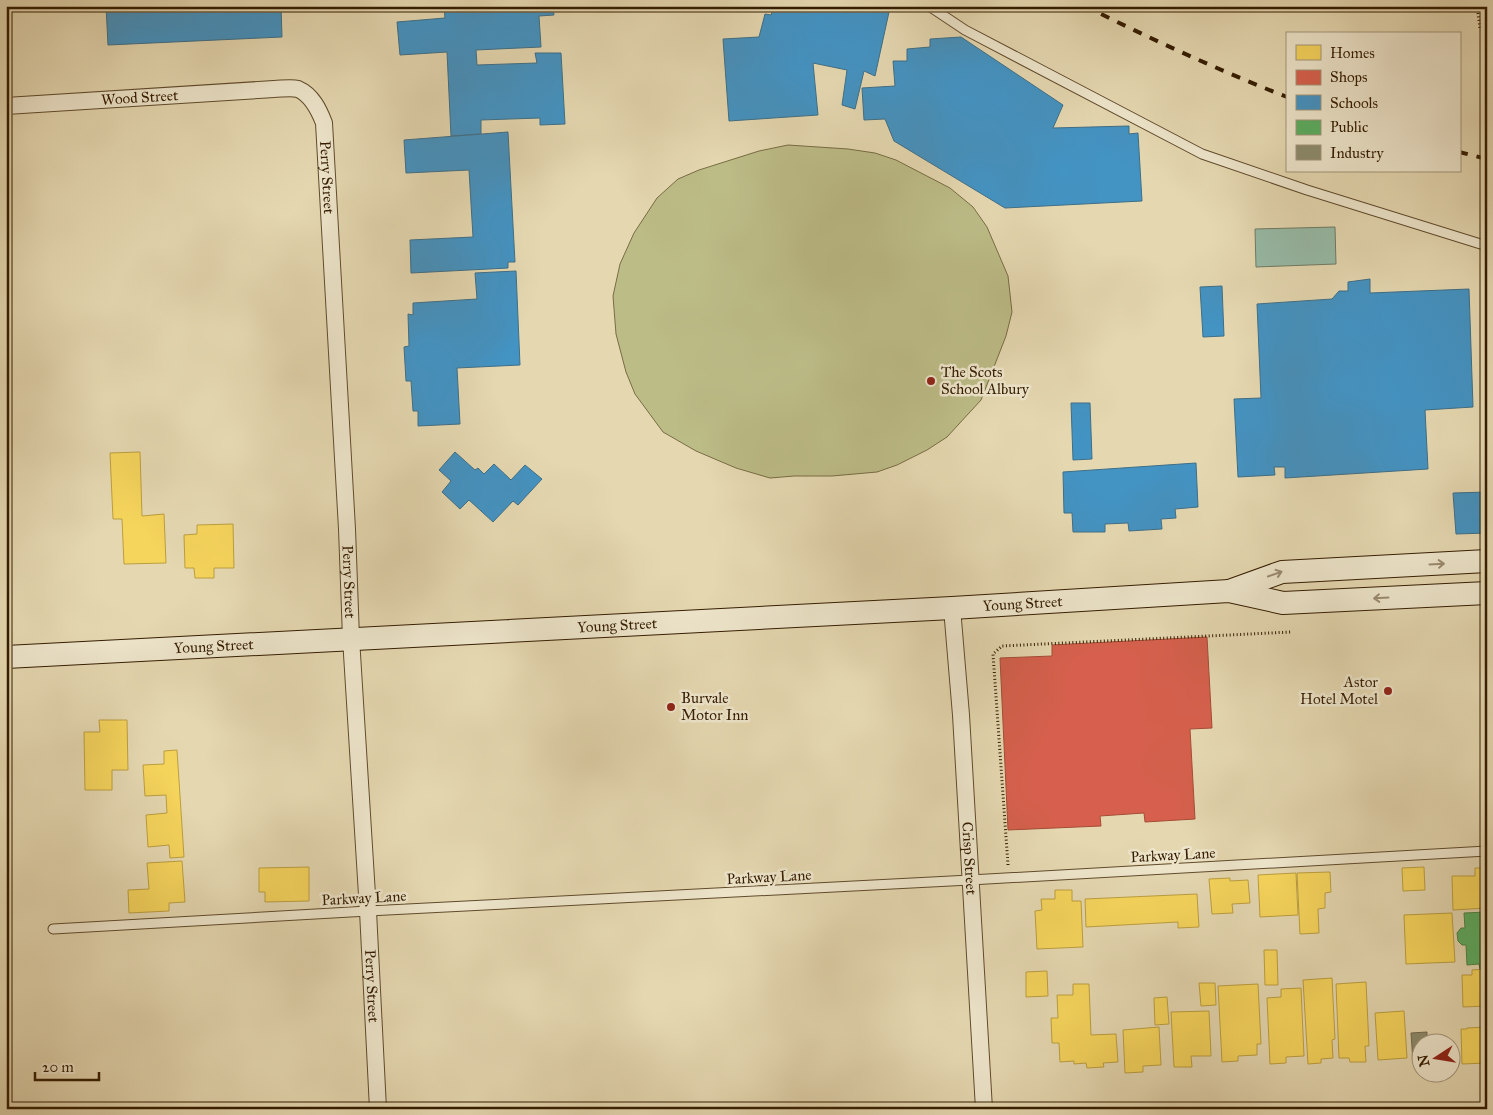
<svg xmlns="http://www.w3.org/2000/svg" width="1493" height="1115" font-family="'IM FELL Great Primer',serif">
	<rect width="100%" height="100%" fill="#e5d8b1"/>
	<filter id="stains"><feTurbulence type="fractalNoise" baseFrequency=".004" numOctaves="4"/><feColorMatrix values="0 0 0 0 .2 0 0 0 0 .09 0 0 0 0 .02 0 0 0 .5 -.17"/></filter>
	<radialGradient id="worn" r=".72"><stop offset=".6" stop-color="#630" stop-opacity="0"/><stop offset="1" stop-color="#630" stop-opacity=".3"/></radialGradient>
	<!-- green -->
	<path fill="#bcbc87" stroke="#786c44" d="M788 145 848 149 875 153 896 160 950 188 973 207 987 227 1008 276 1012 312 1006 336 981 400 947 437 927 450 897 465 877 472 832 476H794L770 478 736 468 696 451 663 432 635 394 626 372 616 334 613 296 620 264 634 233 657 198 678 179 699 170 759 151Z"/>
	<!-- water -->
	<path fill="#97bba7" stroke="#6f7b64" d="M1335 227 1336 264 1256 267 1255 229Z"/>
	<!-- homes -->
	<g fill="#f6d55c" stroke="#bc9e40">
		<path d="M140 452 142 516 164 514 166 563 124 564 122 519H113L110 453Z"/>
		<path d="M233 524 234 568H214V578H195L194 568H185L184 535 197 534V525Z"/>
		<path d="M99 720H127L128 770H112V790H85L84 732H100Z"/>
		<path d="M177 750 184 857 170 858 169 845 148 847 146 815 167 813 166 795 145 796 143 765 164 764V751Z"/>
		<path d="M182 861 185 902 169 903V911L129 913 128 890 149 889 147 863Z"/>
		<path d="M309 867V901L265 902V892H259V868Z"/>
		<path d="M1424 867 1425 890 1403 891 1402 868Z"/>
		<path d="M1475 868H1487V908L1453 910 1452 876H1475Z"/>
		<path d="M1330 872 1331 892 1325 893V908L1318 909 1319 933 1300 934 1297 873Z"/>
		<path d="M1296 873 1298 915 1260 917 1258 875Z"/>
		<path d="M1230 878V881L1248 880 1250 903 1232 904 1233 913 1212 914 1209 879Z"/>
		<path d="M1055 890H1072V901H1081L1083 947 1037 949 1035 911 1042 910 1041 899H1055Z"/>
		<path d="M1197 894 1199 927 1178 928V922L1086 927 1085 899Z"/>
		<path d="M1452 913 1455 962 1406 964 1404 915Z"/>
		<path d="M1264 950H1277L1278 985H1265Z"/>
		<path d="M1487 969V1006L1463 1007 1462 975H1472V970Z"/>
		<path d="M1047 971 1048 996 1026 997V972Z"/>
		<path d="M1332 978 1335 1039 1332 1040 1333 1058 1321 1059V1063L1308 1064 1303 980Z"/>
		<path d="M1366 982 1369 1046H1365L1366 1062H1350L1349 1058H1339L1336 984Z"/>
		<path d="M1199 983H1215L1216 1005 1201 1006Z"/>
		<path d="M1073 984H1089L1091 1035 1116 1034 1118 1062 1103 1063 1104 1067 1087 1068 1086 1063 1074 1064V1061L1060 1062 1059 1043H1052L1051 1018H1058L1057 995H1073Z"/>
		<path d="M1258 984 1261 1044H1257V1055L1238 1056V1061L1222 1062 1218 986Z"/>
		<path d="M1301 988 1304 1056 1286 1057V1063L1270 1064 1267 998 1281 997V989Z"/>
		<path d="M1167 997 1169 1024 1155 1025 1154 998Z"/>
		<path d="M1209 1011 1211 1056H1191L1192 1067H1174L1171 1012Z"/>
		<path d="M1404 1011 1407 1058 1378 1060 1375 1013Z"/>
		<path d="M1159 1027 1161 1065 1143 1066V1072L1125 1073 1123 1030Z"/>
		<path d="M1487 1027V1063L1462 1064 1461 1029H1467V1028Z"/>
	</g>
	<!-- shops -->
	<path fill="#d6604d" stroke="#a54c36" d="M1207 637 1212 728 1190 729 1195 819 1145 822 1144 813 1100 816 1101 826 1008 830 1000 658 1052 656V645Z"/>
	<!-- schools -->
	<g fill="#4393c3" stroke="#3e6f88">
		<path d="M106 6H281L282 37 108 45Z"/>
		<path d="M444 6H553L554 15 539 16 541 47 476 50 477 65 537 63 535 53H561L565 124 540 125V118L481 120V134L451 136 447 52 400 55 397 22 445 18Z"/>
		<path d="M774 6H866V7L889 12 875 76 864 71 855 109 842 105 847 70 813 63 818 115 729 121 723 39 759 37 765 14 771 15Z"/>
		<path d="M961 37 1063 105 1053 128 1129 126V134L1138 133 1142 201 1005 208 894 141 885 119 864 120 862 88 895 86 893 61H907V49L930 47V39Z"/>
		<path d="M508 132 515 262H508V268L411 273 410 240 473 237 469 170 406 173 404 140Z"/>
		<path d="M516 271 520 365 457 368 460 424 418 426V411H413L411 381H406L404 347 409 346 408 314 413 315V303L477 299 475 273Z"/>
		<path d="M1370 279V293L1469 289 1473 407 1425 410 1428 469 1285 478V467H1274L1275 475 1238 477 1234 399 1261 398 1257 304 1332 299 1339 291H1348V282Z"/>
		<path d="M1222 286 1224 336 1203 337 1200 287Z"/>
		<path d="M1071 403H1090L1092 459 1073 460Z"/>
		<path d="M455 452 475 470 478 468 484 474 494 464 511 480 525 465 542 479 518 505 513 501 493 522 469 500 460 509 442 492 451 481 439 470Z"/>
		<path d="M1196 463 1198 507 1175 509 1176 518 1161 519 1162 529 1129 531 1128 523 1105 524V532H1073L1072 513H1064L1063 472Z"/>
		<path d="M1487 492V533L1456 534 1453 493Z"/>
	</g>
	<!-- public -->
	<path fill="#5aae61" stroke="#4f8244" d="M1487 912V968L1480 969 1479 964 1467 965 1466 945H1462L1458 941 1457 933 1461 928H1465L1464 913Z"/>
	<!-- industry -->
	<path fill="#8c8c6e" stroke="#726a4d" d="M1427 1032V1042H1420V1062H1413L1411 1033Z"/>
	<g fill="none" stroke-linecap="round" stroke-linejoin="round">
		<defs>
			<g id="lane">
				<path d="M929 6 965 30 1202 154 1307 190 1487 246"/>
				<path d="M53 929 368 911 970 880 1487 851"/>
			</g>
			<g id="street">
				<path id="s1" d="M6 106 274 89C281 89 291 87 298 89 312 95 319 110 324 123L347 529 351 638 368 911 378 1109"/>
				<path id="s2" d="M952 608 961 715 984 1109"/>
			</g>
			<g id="secondary">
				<path d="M1229 591 1282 572 1487 561"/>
				<path id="s3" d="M6 657 952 608 1229 591 1283 603 1487 593"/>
			</g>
		</defs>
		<!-- lane casing -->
		<use href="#lane" stroke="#604b2c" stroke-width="11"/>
		<!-- street casing -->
		<use href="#street" stroke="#604b2c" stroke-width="18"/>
		<!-- secondary casing -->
		<use href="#secondary" stroke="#341c00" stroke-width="24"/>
		<!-- path -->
		<g stroke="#341c00" stroke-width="3" stroke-dasharray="1 2.5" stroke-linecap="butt">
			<path d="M1477 6 1480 28 1487 35"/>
			<path d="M1008 865 993 654 1002 646 1291 632"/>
		</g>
		<!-- lane -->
		<use href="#lane" stroke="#eee6cc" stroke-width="9"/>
		<!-- street -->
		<use href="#street" stroke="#eee6cc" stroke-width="16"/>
		<!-- secondary -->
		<use href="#secondary" stroke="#eee6cc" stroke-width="22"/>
		<!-- rail -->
		<g stroke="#341c00" stroke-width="4" stroke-dasharray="9 9" stroke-linecap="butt">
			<path d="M1085 6C1151 39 1218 70 1287 97"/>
			<path d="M1459 152 1487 159"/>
		</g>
	</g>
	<!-- one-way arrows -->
	<defs><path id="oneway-shaft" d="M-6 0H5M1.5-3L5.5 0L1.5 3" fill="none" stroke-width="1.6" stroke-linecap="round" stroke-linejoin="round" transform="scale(1.25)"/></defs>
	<g stroke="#9a8b70">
		<use href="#oneway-shaft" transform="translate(1437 564) rotate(-3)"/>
		<use href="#oneway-shaft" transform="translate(1275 574) rotate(-19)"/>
		<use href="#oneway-shaft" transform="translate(1381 598) rotate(177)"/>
	</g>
	<!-- markers -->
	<g fill="#8f2418" stroke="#eee6cc" stroke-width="2">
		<circle cx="931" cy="381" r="5"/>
		<circle cx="1388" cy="691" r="5"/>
		<circle cx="671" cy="707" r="5"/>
	</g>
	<g text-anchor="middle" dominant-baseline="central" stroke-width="5" stroke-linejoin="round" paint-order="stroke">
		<!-- street labels -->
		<g font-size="15" fill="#341c00" stroke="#eee6cc">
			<text stroke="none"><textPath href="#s1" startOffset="134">Wood Street</textPath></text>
			<text stroke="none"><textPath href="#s1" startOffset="391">Perry Street</textPath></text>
			<text stroke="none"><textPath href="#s1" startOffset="796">Perry Street</textPath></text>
			<text stroke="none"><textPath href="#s3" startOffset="1018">Young Street</textPath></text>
			<text stroke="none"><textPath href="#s3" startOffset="612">Young Street</textPath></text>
			<text stroke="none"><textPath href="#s3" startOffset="208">Young Street</textPath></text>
			<text transform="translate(1173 855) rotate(-3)">Parkway Lane</text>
			<text stroke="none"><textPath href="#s2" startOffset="251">Crisp Street</textPath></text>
			<text transform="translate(769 877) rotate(-3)">Parkway Lane</text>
			<text transform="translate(364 898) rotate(-3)">Parkway Lane</text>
			<text stroke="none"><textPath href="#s1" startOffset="1201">Perry Street</textPath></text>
		</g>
		<!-- poi labels -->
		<g font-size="15" fill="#341c00" stroke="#eee6cc" text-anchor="start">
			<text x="941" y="372">The Scots<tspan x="941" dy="17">School Albury</tspan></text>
			<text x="1378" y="682" text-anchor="end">Astor<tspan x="1378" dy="17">Hotel Motel</tspan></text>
			<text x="681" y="698">Burvale<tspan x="681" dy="17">Motor Inn</tspan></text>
		</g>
	</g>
	<!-- margin -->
	<rect width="1493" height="1115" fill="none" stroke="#e5d8b1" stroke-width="25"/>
	<rect x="8" y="8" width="1478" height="1100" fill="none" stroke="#341c00" stroke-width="2.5"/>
	<rect x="12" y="12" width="1468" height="1090" fill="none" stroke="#341c00"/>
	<!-- legend -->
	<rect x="1286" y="32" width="175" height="140" fill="#eee6cc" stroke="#a4957a"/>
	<rect x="1296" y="45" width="25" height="15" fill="#f6d55c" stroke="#a4957a"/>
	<text x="1330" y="58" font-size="15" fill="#341c00">Homes</text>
	<rect x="1296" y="70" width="25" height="15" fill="#d6604d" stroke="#a4957a"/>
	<text x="1330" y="82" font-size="15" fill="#341c00">Shops</text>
	<rect x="1296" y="95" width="25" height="15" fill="#4393c3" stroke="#a4957a"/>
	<text x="1330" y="108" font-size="15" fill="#341c00">Schools</text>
	<rect x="1296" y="120" width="25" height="15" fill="#5aae61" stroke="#a4957a"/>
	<text x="1330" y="132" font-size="15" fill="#341c00">Public</text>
	<rect x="1296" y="145" width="25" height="15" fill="#8c8c6e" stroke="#a4957a"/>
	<text x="1330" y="158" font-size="15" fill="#341c00">Industry</text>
	<!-- north arrow -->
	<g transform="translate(1436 1058) rotate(258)"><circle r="24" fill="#eee6cc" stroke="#a4957a"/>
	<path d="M0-4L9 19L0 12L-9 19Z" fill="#8f2418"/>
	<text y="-8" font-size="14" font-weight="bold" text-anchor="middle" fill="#341c00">N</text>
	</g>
	<!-- scale -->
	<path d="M35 1072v8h64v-8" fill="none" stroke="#341c00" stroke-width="2.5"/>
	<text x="42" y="1072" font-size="15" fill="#341c00" stroke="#eee6cc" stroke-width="4" paint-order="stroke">20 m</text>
	<rect width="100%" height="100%" filter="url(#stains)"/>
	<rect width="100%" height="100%" fill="url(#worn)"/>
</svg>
